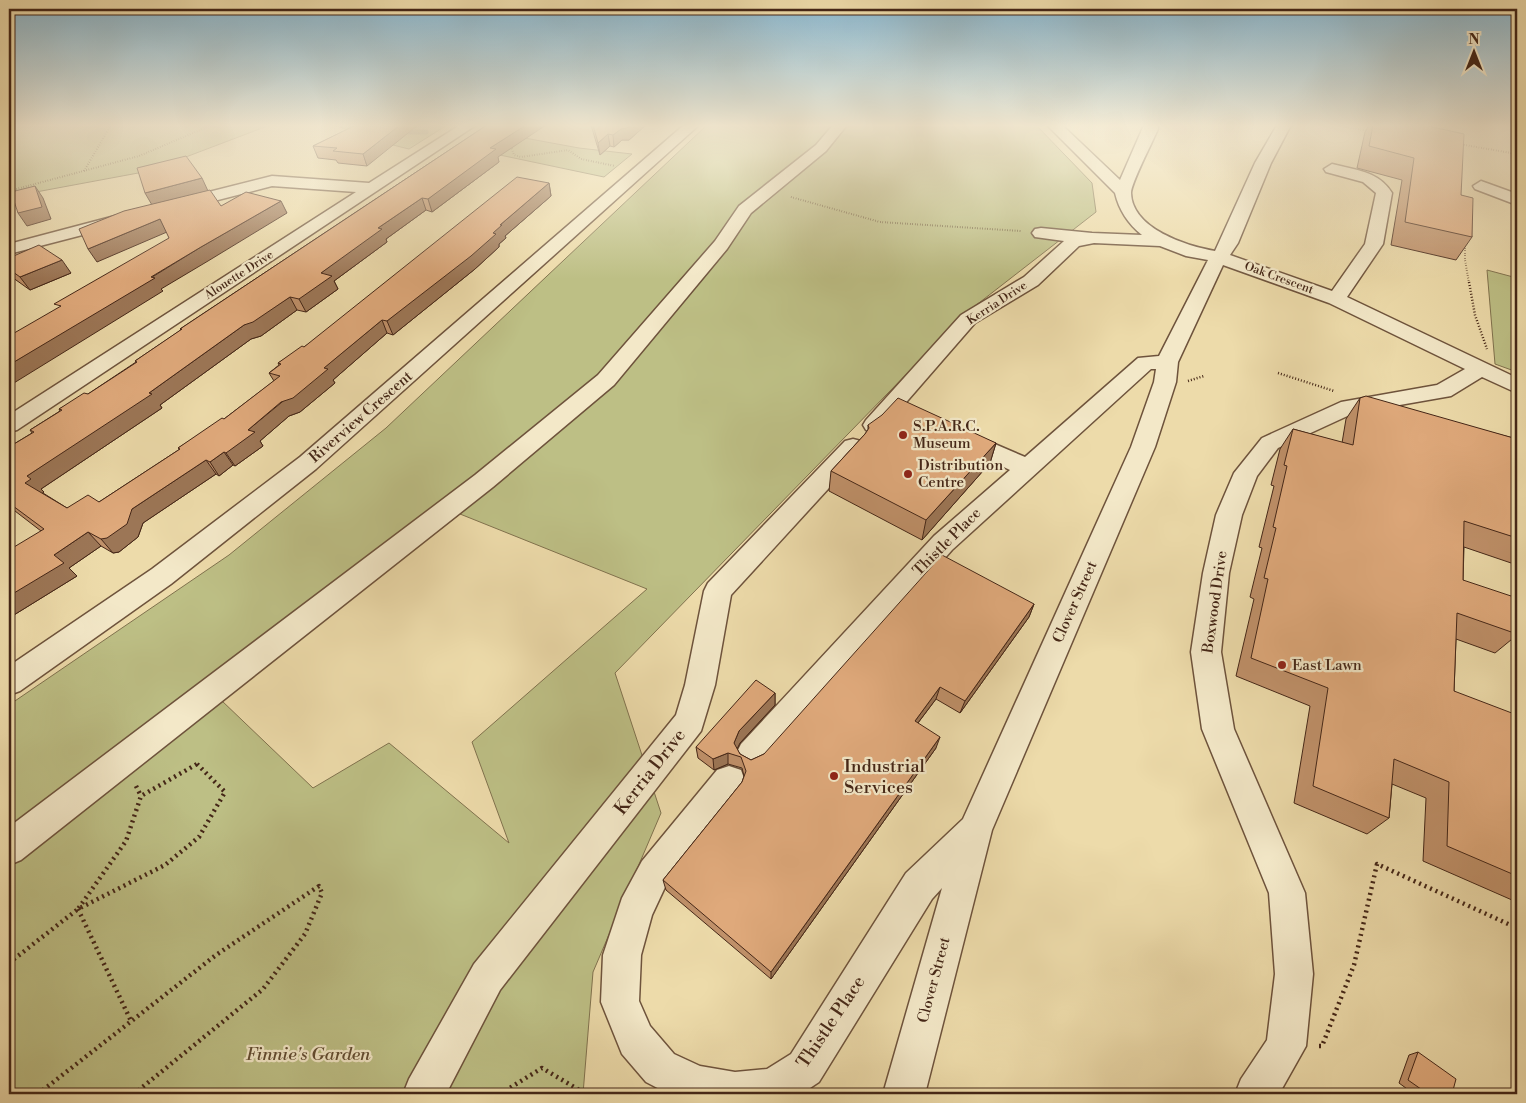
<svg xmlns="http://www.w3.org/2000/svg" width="1526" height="1103" font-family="'Libre Bodoni',serif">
	<rect width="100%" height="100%" fill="#eddbaa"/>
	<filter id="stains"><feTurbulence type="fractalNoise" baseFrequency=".004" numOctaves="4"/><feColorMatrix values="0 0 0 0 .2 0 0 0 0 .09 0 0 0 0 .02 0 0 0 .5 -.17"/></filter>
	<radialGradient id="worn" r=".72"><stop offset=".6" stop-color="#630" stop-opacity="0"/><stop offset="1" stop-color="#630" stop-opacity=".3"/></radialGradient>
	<!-- green -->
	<g fill="#bdbf85" stroke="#80724e" fill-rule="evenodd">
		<path d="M9 125H270L149 171 9 197Z"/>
		<path d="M334 125H447L409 149 381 142Z"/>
		<path d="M707 125H1036L1092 183 1096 212 966 313 615 673 661 813 593 972 583 1094H9V705L229 555 386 428ZM460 514 647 589 472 742 509 843 389 743 313 788 221 700Z"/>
		<path d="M481 130 579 148 632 154 604 177 457 146Z"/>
		<path d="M1487 270 1517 278V372L1495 364Z"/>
	</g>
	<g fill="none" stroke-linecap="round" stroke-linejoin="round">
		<!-- stream -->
		<path stroke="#777f71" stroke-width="5" d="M402 132H426"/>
		<defs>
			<g id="minor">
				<path d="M460 125H476L17 430 9 432V415L356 192 272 186 179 210 173 209 171 205 173 201 272 176 369 183Z"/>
				<path d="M684 125H699L316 469 171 584 20 691 9 695V666L152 569 300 457Z"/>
				<path d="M833 125H847L826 151 751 213 727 249 614 385 493 487 21 860 9 865V827L475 475 598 375 715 241 739 206 816 145Z"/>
				<path d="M1047 125H1062L1120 180 1144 125H1158V129C1153 141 1131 183 1131 193 1132 229 1187 246 1215 251L1255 163 1277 125H1291L1271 163 1238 243 1230 255 1332 291 1365 244 1376 193 1363 182 1326 172 1324 169 1332 164C1355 170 1379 171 1392 193L1383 244 1347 297 1517 378V393L1482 377 1451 396 1354 413 1278 448 1257 476 1242 515 1229 573 1221 652 1234 729 1305 893 1313 974 1306 1046 1279 1094H1235L1241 1079 1267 1040 1275 974 1269 893 1202 729 1191 652 1203 573 1216 515 1234 473 1262 438 1341 402 1437 385 1465 369 1329 303 1223 265 1178 362 1176 382 1155 447 992 830 925 1094H883L942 888 932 899 819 1082 801 1094H669L646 1082 622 1054 601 1002 603 955 622 898 642 861 717 770 729 766 741 770 745 781 741 792 666 885 652 915 641 955 639 1001 650 1026 674 1054 700 1066 735 1072 767 1069 791 1054 906 873 963 819 1131 447 1154 382 1156 369H1151L952 550 763 764 752 769 741 764 736 754 741 744 934 536 1010 470 953 443 949 438 953 433 961 430 969 433 1025 457 1138 358 1159 356 1208 260 1186 256 1160 246 1094 243 1079 246 1038 285 975 323 882 430 874 432 866 430 863 425 866 420 961 315 1024 277 1064 241 1035 237 1032 233 1035 229 1041 228 1092 233 1142 235C1128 224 1119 210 1115 193Z"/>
				<path d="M1481 181 1517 194V205L1475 189 1473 186Z"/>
				<path d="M115 216 121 217 124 221 121 225 9 254V244Z"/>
				<path d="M853 439 861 441 865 447 861 453 731 595 715 685 701 731 500 990 446 1094H403L409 1079 474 964 676 715 685 685 704 591 708 583 845 441Z"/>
			</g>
		</defs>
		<!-- minor casing -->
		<use href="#minor" stroke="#6e533c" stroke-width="3"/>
		<!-- path-far2 -->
		<g stroke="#442617" stroke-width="2" stroke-dasharray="0.5 2" stroke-linecap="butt">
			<path d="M1341 126 1368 131"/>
			<path d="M510 144 514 155 521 157 568 150 581 159 615 166"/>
			<path d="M1459 144 1517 154"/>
			<path d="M84 171 111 125"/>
			<path d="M9 191 139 156 212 125"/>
			<path d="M791 197 880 222 1021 231"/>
			<path d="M1465 243V260L1469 283"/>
		</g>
		<!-- path-far1 -->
		<g stroke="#442617" stroke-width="2.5" stroke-dasharray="1 2" stroke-linecap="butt">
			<path d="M1469 282 1475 315 1487 349"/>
			<path d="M1278 373 1334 391"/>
			<path d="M1188 381 1204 376"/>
		</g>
		<!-- path -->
		<g stroke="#442617" stroke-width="4.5" stroke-dasharray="2 4" stroke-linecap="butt">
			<path d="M197 764 225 792 199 837 165 865 78 909 126 841 141 796Z"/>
			<path d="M136 786 141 796"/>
			<path d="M78 909 131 1021"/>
			<path d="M9 963 78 909"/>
			<path d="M1319 1046H1322L1354 965 1377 864 1517 928"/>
			<path d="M38 1094 216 955 319 886 322 893 305 934 263 989 134 1094"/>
			<path d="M500 1094 542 1068 586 1094"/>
		</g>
		<!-- minor -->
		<use href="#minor" fill="#f3e8c8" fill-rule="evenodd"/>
	</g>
	<!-- wall -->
	<g fill="#c0916a" stroke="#442617">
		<path d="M356 125 367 166 338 163 336 160 318 158 313 146Z"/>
		<path d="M487 125 499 162 432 212 426 210 386 239 387 242 334 281 338 289 306 312 297 310 261 336 251 339 160 405 162 408 41 489 44 492 43 493 67 508 99 502 180 449 178 448 224 419 274 381 269 373 279 365 278 363 304 347 549 183 551 196 505 236 506 238 499 244V247L475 269 393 335 387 333 333 380 335 383 300 412 289 416 260 441 263 446 235 466 233 465 219 476 216 474 143 523 138 537 119 552 113 553 101 546 69 568 77 576 9 618 41 531 15 511 9 515V447L32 433 30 430 60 411 59 409 88 394 136 362 135 361 181 330 180 329Z"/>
		<path d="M591 125H646L629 140H622L614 147 610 146 600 155Z"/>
		<path d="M1369 125H1427L1461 195 1472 237 1456 260 1391 245 1402 180 1357 168 1365 132Z"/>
		<path d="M9 258 71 273 30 290 9 275Z"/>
		<path d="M1360 398 1517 439V565L1464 547 1463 580 1517 634V635L1495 653 1456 639 1454 691 1517 876V897L1512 900 1423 861 1426 798 1392 784 1389 818 1367 834 1294 803 1310 706 1236 676 1254 599 1250 597 1262 548 1259 547 1274 486 1271 485 1280 449 1293 429 1342 443 1346 419Z"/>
		<path d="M868 425 996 443 990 463 922 540 829 491 831 471 865 434 868 430Z"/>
		<path d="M1034 604 1029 617 960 713 936 699 918 723 936 748 771 979 666 890 663 880 742 782 744 776 742 768 728 764 714 770 698 758 696 747 775 693V705L740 743 737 749 740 754 751 760 764 754Z"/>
		<path d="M1418 1052 1452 1094H1414L1399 1083 1409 1055Z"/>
	</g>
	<!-- shaded-wall -->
	<g fill="#9c7656" stroke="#442617">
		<path d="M400 125H418L367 166 363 154Z"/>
		<path d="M526 125H546L498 157 499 162 432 212 428 199 490 148Z"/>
		<path d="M631 125H646L629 140H622L614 147 613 135 621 129Z"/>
		<path d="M608 134 610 146 600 155 598 143Z"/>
		<path d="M202 178 208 191 152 205 145 193Z"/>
		<path d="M549 183 551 196 505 236 506 238 499 244V247L475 269 393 335 387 321 493 233 500 225Z"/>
		<path d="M35 186 43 198 51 219 27 226 18 213Z"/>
		<path d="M422 198 426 210 386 239 387 242 334 281 338 289 306 312 299 299 321 273 378 228Z"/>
		<path d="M281 201 287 213 208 261 161 289 163 291 9 386V365L201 247Z"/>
		<path d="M160 219 167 232 97 262 88 249Z"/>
		<path d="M62 260 71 273 30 290 20 277Z"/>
		<path d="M290 297 297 310 261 336 251 339 160 405 162 408 41 489 44 492 38 496 25 483 27 476 149 393 244 325Z"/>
		<path d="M382 320 387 333 333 380 335 383 300 412 289 416 260 441 263 446 235 466 226 453 248 430Z"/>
		<path d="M996 443 990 463 922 540 926 520Z"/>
		<path d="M224 452 233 465 219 476 210 462Z"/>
		<path d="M206 460 216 474 143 523 138 537 119 552 113 553 101 539 132 509Z"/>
		<path d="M9 504 15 511 9 515Z"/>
		<path d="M88 532 101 546 69 568 77 576 9 618V596L54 555Z"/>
		<path d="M1034 604 1029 617 960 713 965 701Z"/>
		<path d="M940 687 936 699 911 732 915 721Z"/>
		<path d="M775 693V705L740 743 734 755V743L739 731Z"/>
		<path d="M940 737 936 748 771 979V972Z"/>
		<path d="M728 753V764L714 770 713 759Z"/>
	</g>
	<!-- building -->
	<g fill="#dfa97b" stroke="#442617">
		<path d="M356 125H400L363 154 333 151 337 148 313 146Z"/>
		<path d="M487 125H526L490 148 496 149 428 199 422 198 378 228 382 229 321 273 332 276 299 299 290 297 253 322 244 325 149 393 152 394 27 476 31 479 25 483 67 508 88 495 99 502 180 449 178 448 222 418 224 419 280 376 269 373 281 364 278 363 302 346 304 347 517 177 549 183 500 225H502L493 233 496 234 471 256 387 321 382 320 324 368 328 369 293 398 281 402 248 430 255 432 226 453 224 452 210 462 206 460 132 509 127 524 107 538 101 539 88 532 54 555 64 563 9 596V550L44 529 9 503V447L34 432 30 430 62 410 59 409 84 393 88 394 137 362 135 361 182 329H180Z"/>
		<path d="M593 125H631L627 128 621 129 613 135 608 134 598 143Z"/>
		<path d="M1373 125H1427L1428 126 1464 134 1461 195 1473 198 1472 237 1405 222 1414 158 1369 146Z"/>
		<path d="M186 156 202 178 145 193 137 168Z"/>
		<path d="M35 186 42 207 18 213 11 192Z"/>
		<path d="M210 190 221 206 246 192 281 201 201 247 151 277 155 278 9 365V336L61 306 54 304 169 238 160 219 88 249 79 229 124 211Z"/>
		<path d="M39 245 62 260 20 277 9 269V258Z"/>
		<path d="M1366 396 1517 439V538L1464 521 1463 580 1517 598V634L1457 613 1454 691 1517 715V876L1447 846 1449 782 1394 759 1389 818 1313 786 1328 688 1251 658 1268 579 1264 578 1276 528 1273 527 1287 466 1284 465 1293 429 1353 445 1360 398Z"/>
		<path d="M898 398 996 443 926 520 831 471 865 434 869 428 868 425 882 415Z"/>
		<path d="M942 555 1034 604 965 701 940 687 915 721 940 737 771 972 663 880 742 782 746 771 741 757 728 753 713 759 696 747 756 680 775 693 739 731 734 743 740 754 751 760 764 754Z"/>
		<path d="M1418 1052 1456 1079 1452 1094H1428L1408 1080Z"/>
	</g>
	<!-- sky -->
	<linearGradient id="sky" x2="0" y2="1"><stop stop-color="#88b7d0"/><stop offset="0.45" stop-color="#f7efd9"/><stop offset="1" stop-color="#f7efd9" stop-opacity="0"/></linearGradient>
	<rect width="1526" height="279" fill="url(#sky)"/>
	<!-- markers -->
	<g fill="#8f2418" stroke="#f3e8c8" stroke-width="2">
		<circle cx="903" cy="435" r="5"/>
		<circle cx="908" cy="474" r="5"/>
		<circle cx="1282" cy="665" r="5"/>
		<circle cx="834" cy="776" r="5"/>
	</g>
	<g text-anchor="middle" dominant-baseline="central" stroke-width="4.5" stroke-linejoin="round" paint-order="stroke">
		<!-- far-street labels -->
		<g font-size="12" fill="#442617" stroke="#f3e8c8">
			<text transform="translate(239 275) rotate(-33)">Alouette Drive</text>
			<text transform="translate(1279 278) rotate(20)">Oak Crescent</text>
			<text transform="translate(997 303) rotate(-33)">Kerria Drive</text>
		</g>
		<!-- street labels -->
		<g font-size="15" fill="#442617" stroke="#f3e8c8">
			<text transform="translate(361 417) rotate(-41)">Riverview Crescent</text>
			<text transform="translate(947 542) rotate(-45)">Thistle Place</text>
			<text transform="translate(1075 602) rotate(-66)">Clover Street</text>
			<text transform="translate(1215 602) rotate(-82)">Boxwood Drive</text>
			<text transform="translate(934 980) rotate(-75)">Clover Street</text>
		</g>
		<!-- poi labels -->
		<g font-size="15" fill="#442617" stroke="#f3e8c8" text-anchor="start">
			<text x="913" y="426">S.P.A.R.C.<tspan x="913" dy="17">Museum</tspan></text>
			<text x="918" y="465">Distribution<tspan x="918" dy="17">Centre</tspan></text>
			<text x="1292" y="665">East Lawn</text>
		</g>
		<!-- near-poi labels -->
		<g font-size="18" fill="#442617" stroke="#f3e8c8" text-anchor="start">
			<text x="844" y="766">Industrial<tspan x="844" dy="21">Services</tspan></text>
		</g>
		<!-- near-street labels -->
		<g font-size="18" fill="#442617" stroke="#f3e8c8">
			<text transform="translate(650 772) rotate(-52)">Kerria Drive</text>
			<text transform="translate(831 1022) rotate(-56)">Thistle Place</text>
		</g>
		<!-- near-park labels -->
		<g font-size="18" font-style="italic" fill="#624c32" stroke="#f3e8c8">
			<text x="308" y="1054">Finnie's Garden</text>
		</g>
	</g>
	<!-- margin -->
	<rect width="1526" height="1103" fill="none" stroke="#eddbaa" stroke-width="30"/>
	<rect x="10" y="10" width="1506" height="1083" fill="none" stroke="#442617" stroke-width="2.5"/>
	<rect x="15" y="15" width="1496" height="1073" fill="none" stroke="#442617"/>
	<!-- north arrow -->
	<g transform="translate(1474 52)" stroke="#f3e8c8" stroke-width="4" paint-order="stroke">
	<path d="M0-4L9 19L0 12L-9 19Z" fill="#442617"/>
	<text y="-8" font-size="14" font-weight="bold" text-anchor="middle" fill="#442617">N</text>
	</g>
	<rect width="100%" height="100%" filter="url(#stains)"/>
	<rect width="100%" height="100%" fill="url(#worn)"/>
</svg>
